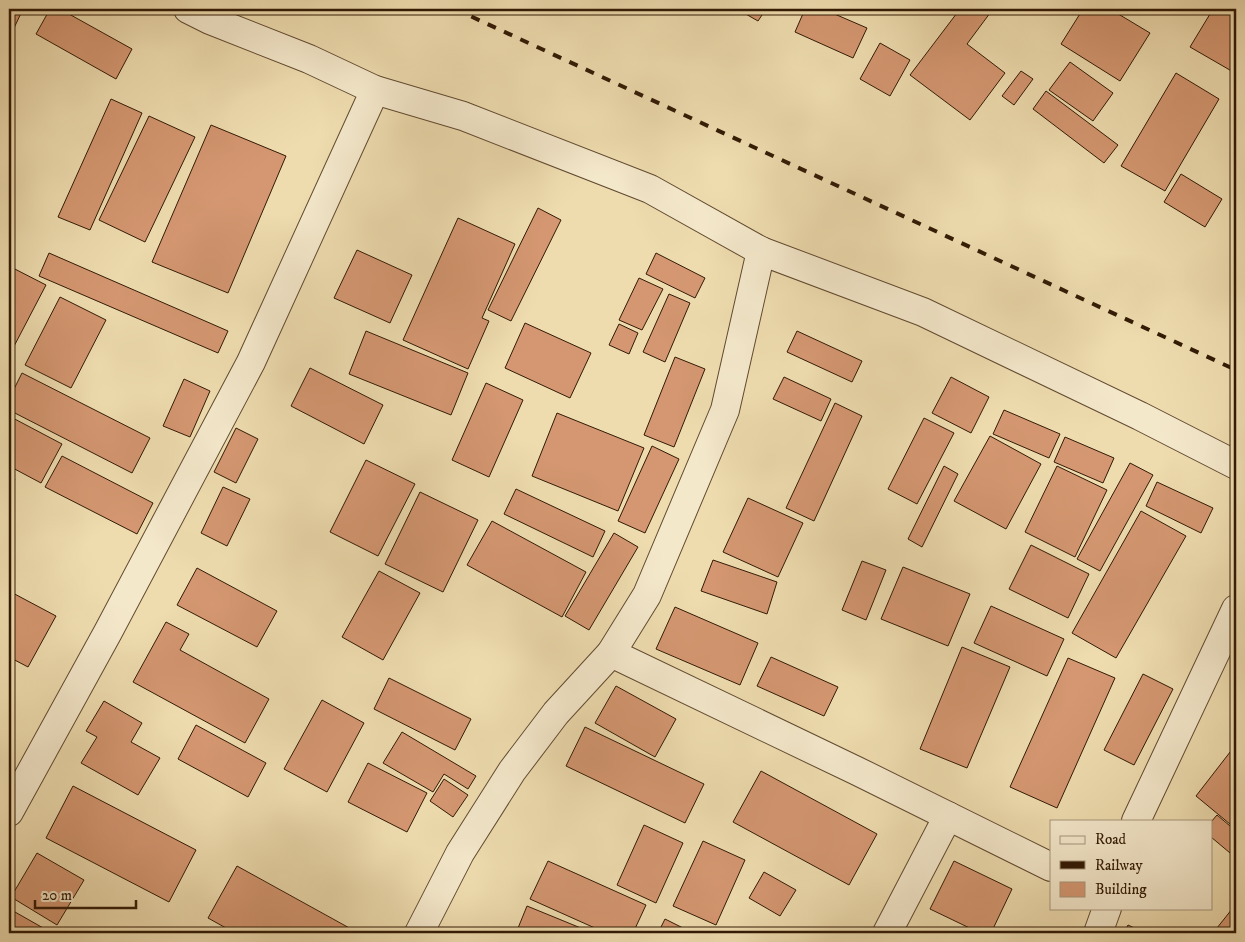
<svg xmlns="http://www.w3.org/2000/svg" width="1245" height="942" font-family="'IM FELL DW Pica',serif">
	<rect width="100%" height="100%" fill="#eedcaf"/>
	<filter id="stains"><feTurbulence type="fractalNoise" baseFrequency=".004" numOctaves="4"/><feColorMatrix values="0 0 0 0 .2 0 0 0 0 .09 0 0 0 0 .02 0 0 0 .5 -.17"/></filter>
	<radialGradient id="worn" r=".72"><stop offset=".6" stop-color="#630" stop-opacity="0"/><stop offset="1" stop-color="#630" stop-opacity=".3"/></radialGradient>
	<!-- building -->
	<g fill="#d49771" stroke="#321a05">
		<path d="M9 9H23L14 28 9 26Z"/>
		<path d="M50 9H60L132 49 116 79 36 34Z"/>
		<path d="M737 9H766L758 21Z"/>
		<path d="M805 9H823L867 28 853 58 795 32Z"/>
		<path d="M960 9H993L967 44 1005 73 970 120 910 75Z"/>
		<path d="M1083 9H1110L1150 33 1120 81 1061 44Z"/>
		<path d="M1213 9H1236L1235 73 1190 47Z"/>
		<path d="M880 43 910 60 890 96 860 79Z"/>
		<path d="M1070 62 1113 93 1093 121 1049 90Z"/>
		<path d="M1021 71 1033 79 1014 105 1002 96Z"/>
		<path d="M1176 73 1219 99 1165 191 1121 166Z"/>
		<path d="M1046 91 1118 145 1104 163 1033 109Z"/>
		<path d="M111 99 142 113 90 230 58 217Z"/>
		<path d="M149 116 195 137 145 242 99 220Z"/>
		<path d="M211 125 286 156 228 293 152 262Z"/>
		<path d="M1181 174 1222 199 1205 227 1164 202Z"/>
		<path d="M538 208 561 220 511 321 488 310Z"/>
		<path d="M458 218 515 244 482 318 489 321 468 369 403 340Z"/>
		<path d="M357 250 412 275 390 323 334 298Z"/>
		<path d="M49 253 228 331 218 353 39 276Z"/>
		<path d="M656 253 705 278 695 298 646 274Z"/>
		<path d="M9 266 46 285 11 352 9 351Z"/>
		<path d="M639 278 663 289 642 330 619 320Z"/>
		<path d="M669 294 690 303 665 362 643 352Z"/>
		<path d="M60 297 106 320 71 388 25 365Z"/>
		<path d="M525 323 591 353 570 398 505 368Z"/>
		<path d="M619 324 638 333 629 354 609 345Z"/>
		<path d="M366 331 468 373 451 415 349 374Z"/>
		<path d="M797 331 862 361 852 382 787 352Z"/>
		<path d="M675 357 705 369 674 447 644 435Z"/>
		<path d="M310 368 383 405 364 444 291 406Z"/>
		<path d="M22 373 150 438 132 473 9 410V399Z"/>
		<path d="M784 377 831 399 821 421 773 399Z"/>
		<path d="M951 377 989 397 971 433 932 413Z"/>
		<path d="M184 379 210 391 190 437 163 426Z"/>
		<path d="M486 383 523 400 489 477 452 460Z"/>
		<path d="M835 403 862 416 814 521 786 508Z"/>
		<path d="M1004 410 1060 434 1049 458 993 434Z"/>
		<path d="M557 413 644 448 618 511 532 476Z"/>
		<path d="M9 416 62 444 41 483 9 466Z"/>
		<path d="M924 418 954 433 917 504 888 489Z"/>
		<path d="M236 428 258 439 236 483 214 472Z"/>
		<path d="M990 436 1041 464 1006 529 954 501Z"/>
		<path d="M1065 437 1114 458 1103 483 1054 462Z"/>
		<path d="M652 446 679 459 645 533 618 521Z"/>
		<path d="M62 456 153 503 137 534 45 487Z"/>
		<path d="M366 460 415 484 378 556 330 532Z"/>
		<path d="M1130 463 1153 475 1100 571 1077 559Z"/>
		<path d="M944 466 958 474 922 547 908 539Z"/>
		<path d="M1057 466 1107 490 1075 557 1025 532Z"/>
		<path d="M9 475 15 479 9 490Z"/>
		<path d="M1157 482 1213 508 1201 533 1146 506Z"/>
		<path d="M223 487 250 499 227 546 201 533Z"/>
		<path d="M516 489 605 531 593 557 504 514Z"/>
		<path d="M420 492 478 520 443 592 385 564Z"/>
		<path d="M748 498 803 523 778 577 723 552Z"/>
		<path d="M1141 511 1186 536 1116 658 1072 633Z"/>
		<path d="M492 521 586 572 562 617 467 565Z"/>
		<path d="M614 533 638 547 589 630 565 616Z"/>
		<path d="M1031 545 1089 574 1068 618 1009 589Z"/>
		<path d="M713 560 777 582 767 614 701 591Z"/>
		<path d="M862 561 886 570 866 620 842 610Z"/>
		<path d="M903 567 970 594 948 646 881 619Z"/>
		<path d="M197 568 277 611 257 647 177 605Z"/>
		<path d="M379 571 420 593 383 660 342 637Z"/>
		<path d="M9 591 56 616 28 667 9 657Z"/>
		<path d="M991 606 1064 639 1047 676 974 643Z"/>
		<path d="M675 607 758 643 740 685 656 649Z"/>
		<path d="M166 622 189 634 180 650 269 699 245 743 133 682Z"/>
		<path d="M962 647 1010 667 967 768 920 749Z"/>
		<path d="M771 657 838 687 824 716 757 686Z"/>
		<path d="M1068 658 1115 678 1057 808 1010 787Z"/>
		<path d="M1143 674 1173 689 1134 765 1104 750Z"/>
		<path d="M389 678 471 719 455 750 374 709Z"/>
		<path d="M616 686 676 719 655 757 595 723Z"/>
		<path d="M322 700 364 723 327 792 284 769Z"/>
		<path d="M104 701 142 723 131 742 160 758 138 795 81 763 97 737 86 731Z"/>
		<path d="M196 725 266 763 248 797 178 759Z"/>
		<path d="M585 727 704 784 685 823 566 766Z"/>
		<path d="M402 732 476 776 468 789 444 774 433 792 383 763Z"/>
		<path d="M1234 747 1236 749V829L1196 796Z"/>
		<path d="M368 763 427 793 407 832 348 802Z"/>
		<path d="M761 771 877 834 849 885 733 822Z"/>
		<path d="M444 779 468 795 453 817 430 801Z"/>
		<path d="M73 786 196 850 169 902 46 838Z"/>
		<path d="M1217 815 1236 831V858L1211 837V822Z"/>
		<path d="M644 825 683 843 656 903 617 885Z"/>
		<path d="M703 841 745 860 716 925 673 906Z"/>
		<path d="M37 853 84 880 57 925 11 897Z"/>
		<path d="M548 861 646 905 633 933H606L530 899Z"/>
		<path d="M954 861 1012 889 991 933H980L930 909Z"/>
		<path d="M237 866 353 930 351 933H235L208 918Z"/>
		<path d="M764 872 796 890 780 916 749 898Z"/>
		<path d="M1236 904V933H1213Z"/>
		<path d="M527 906 593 933H516Z"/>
		<path d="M15 912 52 933H9V922Z"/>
		<path d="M665 919 693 933H658Z"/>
		<path d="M1128 925 1145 933H1124Z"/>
	</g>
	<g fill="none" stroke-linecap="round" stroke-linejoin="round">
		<defs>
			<g id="minor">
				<path d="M188 9 210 20 309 59 375 90 463 116 650 189 761 251 923 312 1140 416 1236 465"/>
				<path d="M611 653 857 771 1051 867"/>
				<path d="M9 812 108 632 251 362 375 90"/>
				<path d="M1136 821 1236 609"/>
				<path d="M419 933 460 853 512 771 556 713 611 653 647 595 725 410 761 251"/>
				<path d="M887 933 948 816"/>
				<path d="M1098 933 1107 908"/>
			</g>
		</defs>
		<!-- minor casing -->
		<use href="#minor" stroke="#614a30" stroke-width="30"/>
		<!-- minor -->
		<use href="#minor" stroke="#f4e8cb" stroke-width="28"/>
		<!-- rail -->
		<path stroke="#321a05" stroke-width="4" stroke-dasharray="9 9" stroke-linecap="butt" d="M455 9 1236 370"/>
	</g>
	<!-- margin -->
	<rect width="1245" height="942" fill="none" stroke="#eedcaf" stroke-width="30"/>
	<rect x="10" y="10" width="1225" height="922" fill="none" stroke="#321a05" stroke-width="2.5"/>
	<rect x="15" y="15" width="1215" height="912" fill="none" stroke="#321a05"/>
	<!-- legend -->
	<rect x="1050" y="820" width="162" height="90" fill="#f4e8cb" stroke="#a6967c"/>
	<rect x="1060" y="836" width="25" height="8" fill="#f4e8cb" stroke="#a6967c"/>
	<text x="1095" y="844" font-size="15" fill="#321a05">Road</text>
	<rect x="1060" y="861" width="25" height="8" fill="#321a05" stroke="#a6967c"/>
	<text x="1095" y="870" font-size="15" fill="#321a05">Railway</text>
	<rect x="1060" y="882" width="25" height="15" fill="#d49771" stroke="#a6967c"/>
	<text x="1095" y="894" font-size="15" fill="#321a05">Building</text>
	<!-- scale -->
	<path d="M35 900v8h101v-8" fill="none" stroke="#321a05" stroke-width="2.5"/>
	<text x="42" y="900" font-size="15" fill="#321a05" stroke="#f4e8cb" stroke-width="4" paint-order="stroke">20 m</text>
	<rect width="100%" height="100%" filter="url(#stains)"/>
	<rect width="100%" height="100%" fill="url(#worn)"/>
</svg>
